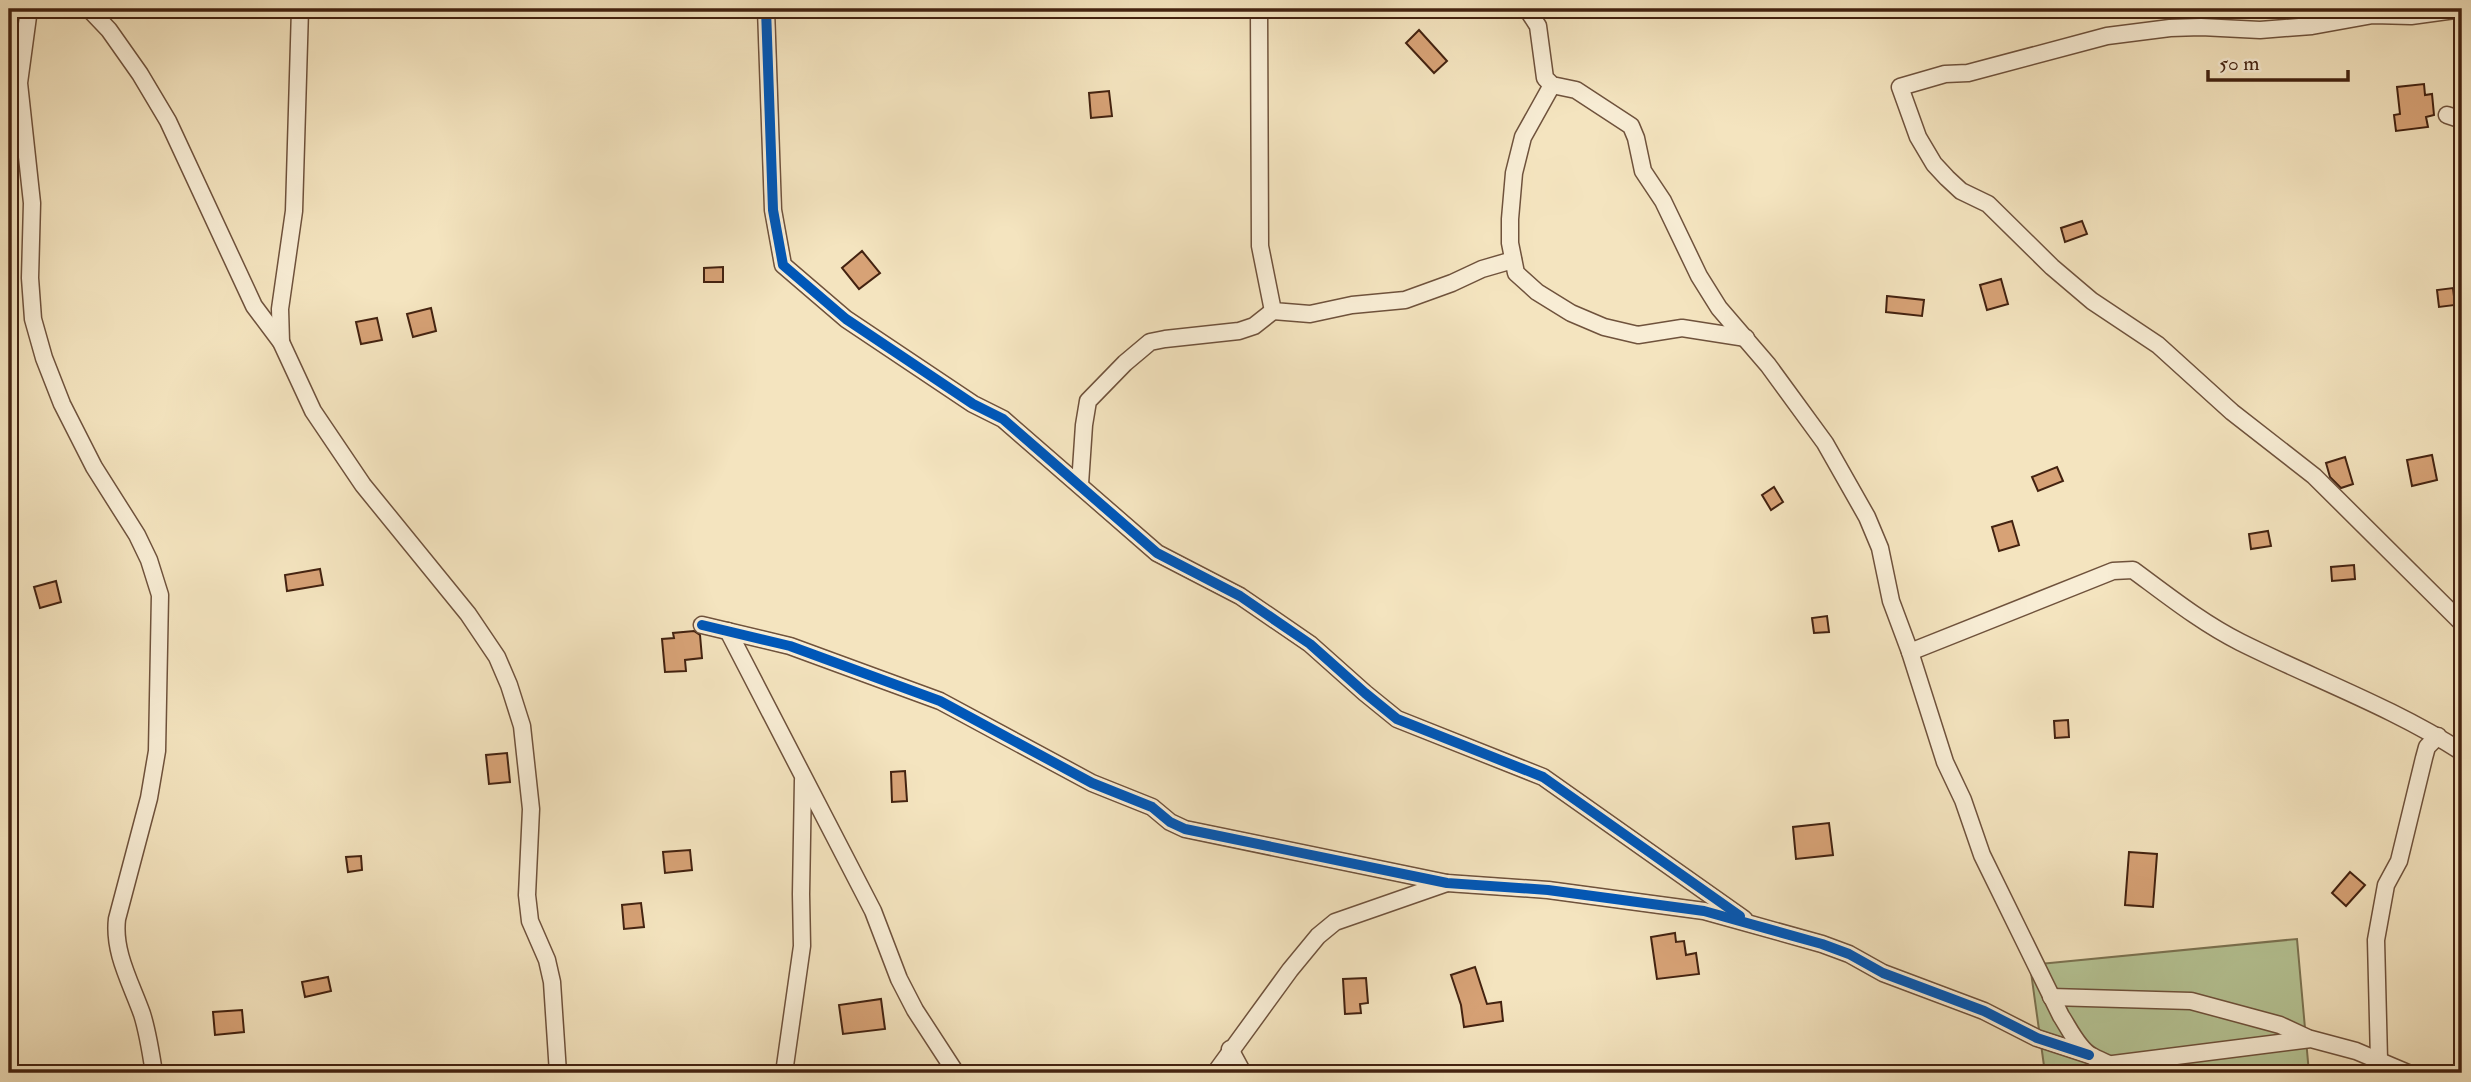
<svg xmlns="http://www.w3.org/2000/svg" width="2471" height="1082" font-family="'IM FELL Double Pica',serif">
	<rect width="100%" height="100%" fill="#f4e4bf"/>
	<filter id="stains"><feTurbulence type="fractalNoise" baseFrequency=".00286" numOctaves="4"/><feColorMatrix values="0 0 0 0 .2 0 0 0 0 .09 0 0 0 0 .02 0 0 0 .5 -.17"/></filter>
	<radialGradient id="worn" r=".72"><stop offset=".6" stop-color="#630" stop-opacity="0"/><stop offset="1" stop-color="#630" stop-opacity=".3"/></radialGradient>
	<!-- green -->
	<path fill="#b6c596" stroke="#7c7453" stroke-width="2" d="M2297 939 2309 1073H2045L2030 965Z"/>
	<!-- building -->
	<g fill="#d7a276" stroke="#432210" stroke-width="2">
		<path d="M1419 30 1447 61 1434 73 1406 43Z"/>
		<path d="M2424 84 2425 95 2432 94 2434 115 2426 117 2428 127 2396 131 2394 115 2400 114 2397 87Z"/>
		<path d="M1109 91 1112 116 1091 118 1089 93Z"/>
		<path d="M2082 221 2087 234 2065 242 2061 228Z"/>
		<path d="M862 251 880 273 859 289 842 268Z"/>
		<path d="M723 267V282H704V268Z"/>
		<path d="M2001 279 2008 304 1987 310 1980 285Z"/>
		<path d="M2453 288 2455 305 2439 307 2437 290Z"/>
		<path d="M1887 296 1924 300 1922 316 1886 312Z"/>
		<path d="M431 308 436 331 413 337 407 314Z"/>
		<path d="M377 318 382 340 361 344 356 322Z"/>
		<path d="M2432 455 2437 480 2412 486 2407 460Z"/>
		<path d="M2345 457 2353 484 2341 488 2330 477 2326 463Z"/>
		<path d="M2057 467 2063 481 2038 491 2032 477Z"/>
		<path d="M1774 487 1783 502 1771 510 1762 495Z"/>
		<path d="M2012 521 2019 545 1999 551 1992 527Z"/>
		<path d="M2268 531 2271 546 2251 549 2249 534Z"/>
		<path d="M2354 565 2355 579 2332 581 2331 567Z"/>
		<path d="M320 569 323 585 287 591 285 575Z"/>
		<path d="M56 581 61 602 40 608 34 587Z"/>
		<path d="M1827 616 1829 632 1814 633 1812 618Z"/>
		<path d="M694 631 700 635 702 658 685 660 686 671 665 672 662 639 674 638 673 633Z"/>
		<path d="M2068 720 2069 737 2055 738 2054 721Z"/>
		<path d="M507 753 510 782 489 784 486 755Z"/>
		<path d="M905 771 907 801 892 802 891 772Z"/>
		<path d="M1829 823 1833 855 1796 859 1793 827Z"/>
		<path d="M690 850 692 870 665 873 663 852Z"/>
		<path d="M2129 852 2157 854 2153 907 2125 905Z"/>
		<path d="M361 856 362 870 348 872 346 857Z"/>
		<path d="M2350 872 2365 885 2346 906 2332 893Z"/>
		<path d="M641 903 644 927 624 929 622 905Z"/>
		<path d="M1675 933 1676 942 1684 941 1686 955 1696 953 1699 974 1657 979 1651 937Z"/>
		<path d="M1475 967 1487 1004 1501 1002 1503 1021 1464 1027 1461 1005 1451 975Z"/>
		<path d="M328 977 331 991 305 997 302 982Z"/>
		<path d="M1366 978 1368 1003 1360 1004 1361 1013 1345 1014 1343 979Z"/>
		<path d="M881 999 885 1029 843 1034 839 1005Z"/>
		<path d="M242 1010 244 1032 215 1035 213 1012Z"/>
	</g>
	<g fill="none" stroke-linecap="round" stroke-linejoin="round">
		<defs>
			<g id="minor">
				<path d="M29 9 19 83 32 203 30 278 33 319 44 358 62 404 94 467 137 535 149 560 160 595 157 751 149 798 117 919C113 952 131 983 142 1014 148 1033 151 1053 154 1073"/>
				<path d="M89 9 109 30 140 74 168 121 254 306 281 342 313 411 363 485 468 614 497 657 509 685 522 726 531 809 527 895 530 921 547 960 552 982 558 1073"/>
				<path d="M766 9 773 210 783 265 846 319 973 404 1003 419 1157 553 1240 596 1310 644 1365 693 1397 719 1543 777 1744 919"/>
				<path d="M1259 9 1260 246 1273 311 1310 314 1352 305 1405 300 1452 283 1482 269 1513 260"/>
				<path d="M1527 9 1538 26 1545 78 1552 85 1576 90 1631 126 1636 138 1643 171 1663 201 1699 276 1719 308 1768 365 1825 443 1867 517 1880 548 1891 601 1910 652 1945 762 1963 800 1982 855 2061 1016C2069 1028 2079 1050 2092 1056 2104 1063 2116 1066 2128 1073"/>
				<path d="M2462 9 2411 16 2373 15 2312 26 2260 30 2201 27 2170 28 2107 36 1968 73 1945 74 1900 87 1918 137 1934 164 1947 178 1961 191 1988 204 2052 267 2092 301 2158 345 2232 412 2314 476 2462 623"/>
				<path d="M1552 85 1523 137 1514 173 1510 219V243L1516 273 1537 292 1571 313 1604 327 1638 335 1682 328 1746 338"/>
				<path d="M2447 115 2462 120"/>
				<path d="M281 342 280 309 294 211 300 9"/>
				<path d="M1080 484 1084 425 1088 401 1125 363 1150 342 1165 339 1239 331 1254 326 1273 311"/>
				<path d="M702 625 790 646 940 701 1092 783 1152 807 1170 822 1185 829 1447 883 1548 890 1704 911 1822 944 1849 954 1883 973 1984 1011 2037 1038 2089 1055"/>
				<path d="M728 631 873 911 899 979 915 1010 956 1073"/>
				<path d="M1910 652 2113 571 2133 570C2167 595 2202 623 2240 642 2314 679 2392 707 2462 752"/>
				<path d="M2051 997 2191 1001 2280 1025 2308 1038"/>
				<path d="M1230 1049 1243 1073"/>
				<path d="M2379 1060 2376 940 2386 885 2399 861 2424 758 2427 747 2438 736"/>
				<path d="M2113 1064 2311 1039 2356 1051 2408 1073"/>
				<path d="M784 1073 802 946 801 894 803 780"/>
				<path d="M1215 1073 1290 970 1318 936 1335 922 1447 883"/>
			</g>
		</defs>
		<!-- minor casing -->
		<use href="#minor" stroke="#6f523c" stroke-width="19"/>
		<!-- minor -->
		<use href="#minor" stroke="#f8edd5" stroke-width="16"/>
		<defs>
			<g id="cycleway">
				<path d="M766 9 773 210 783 265 846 319 973 404 1003 419 1157 553 1240 596 1310 644 1365 693 1397 719 1543 777 1740 916"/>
				<path d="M702 625 790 646 940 701 1092 783 1152 807 1170 822 1185 829 1447 883 1548 890 1704 911 1822 944 1849 954 1883 973 1984 1011 2037 1038 2089 1055"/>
			</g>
		</defs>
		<!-- cycleway casing -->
		<use href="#cycleway" stroke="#f8edd5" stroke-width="15"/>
		<!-- cycleway -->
		<use href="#cycleway" stroke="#0057b8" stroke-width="10"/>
	</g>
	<!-- margin -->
	<rect width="2471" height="1082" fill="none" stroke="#f4e4bf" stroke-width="35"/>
	<rect x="10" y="10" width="2450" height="1061" fill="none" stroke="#432210" stroke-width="3.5"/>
	<rect x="18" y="18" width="2436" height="1047" fill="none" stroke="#432210" stroke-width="2"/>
	<!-- scale -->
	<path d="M2208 70v10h140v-10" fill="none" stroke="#432210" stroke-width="3.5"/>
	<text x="2219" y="70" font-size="21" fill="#432210" stroke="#f8edd5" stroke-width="5" paint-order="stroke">50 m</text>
	<rect width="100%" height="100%" filter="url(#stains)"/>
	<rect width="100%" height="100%" fill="url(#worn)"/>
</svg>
